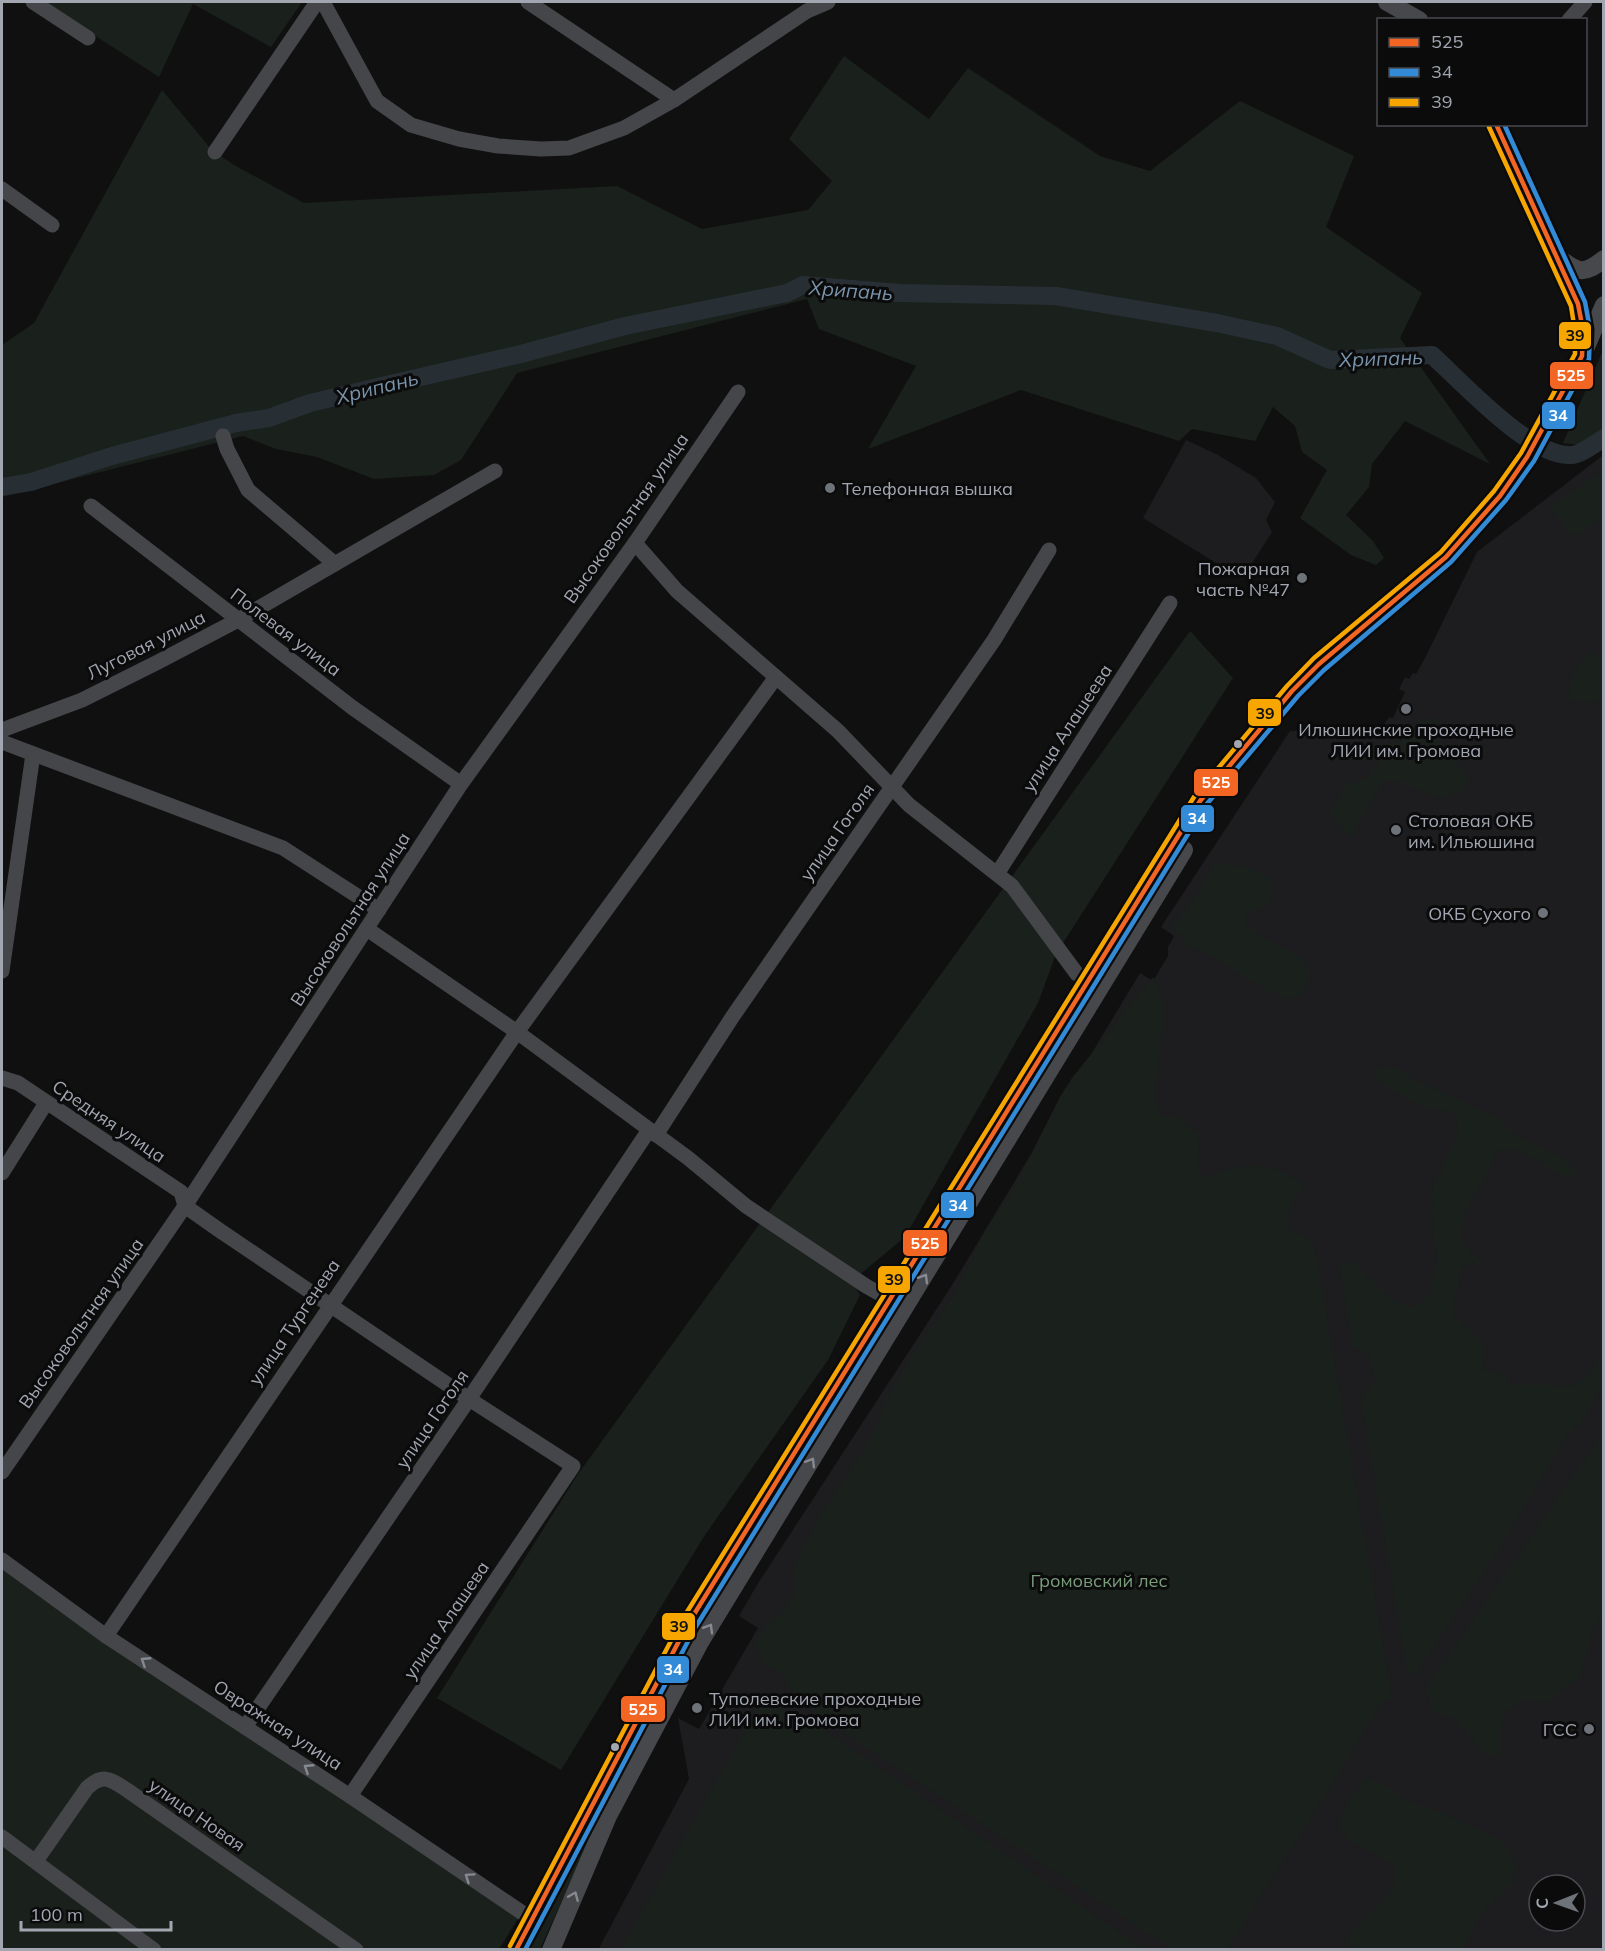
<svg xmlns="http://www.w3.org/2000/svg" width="1605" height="1951" font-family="Mulish,sans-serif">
	<rect width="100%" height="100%" fill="#101011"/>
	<!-- built -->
	<g fill="#1d1d1f" fill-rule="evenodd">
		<path d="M1186 440 1218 455 1256 478 1275 502 1266 520 1272 532 1242 579 1143 518Z"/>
		<path d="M1602 456 1603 1949 598 1950 689 1779 678 1718 699 1729 758 1628 739 1616 757 1585 954 1282 1140 973 1153 981 1168 956V947L1174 936 1161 927 1290 731 1383 726 1389 717 1393 718 1405 692 1399 689 1405 677 1409 679 1413 673 1416 674 1424 660 1477 552ZM1539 1885H1575V1921H1539Z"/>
	</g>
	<!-- green -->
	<g fill="#1a201b">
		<path d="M43 2H302L271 47 193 4 159 77Z"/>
		<path d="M844 56 929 119 968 68 1100 156 1150 171 1240 101 1354 156 1326 227 1422 293 1400 338 1490 464 1405 421 1372 464 1369 487 1346 515 1373 541 1384 558 1376 565 1351 555 1300 518 1327 470 1302 452 1295 426 1273 407 1255 441 1192 429 1179 441 1021 390 868 449 916 366 819 329 807 299 517 373 461 460 434 475 374 479 317 457 276 449 243 436 2 497V345L34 323 162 90 211 149 234 165 304 203 617 186 702 229 808 210 832 181 789 139Z"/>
		<path d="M1603 350V448L1563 443Z"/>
		<path d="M1603 471V518L1575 536 1565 532 1562 521 1548 508Z"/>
		<path d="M1190 631 1233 678 1056 954 1038 1003 905 1237 852 1281 860 1295 828 1360 705 1535 561 1770 437 1698 578 1474Z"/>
		<path d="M1590 651 1603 660V697L1590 703 1568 699C1569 681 1577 663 1590 651Z"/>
		<path d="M1428 718 1438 720C1441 746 1447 756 1467 773L1468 783 1461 791 1440 798 1399 782 1385 780 1355 827 1356 838 1346 833 1329 813 1347 785 1366 778 1380 764 1371 758 1361 760 1362 749 1402 741 1410 727Z"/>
		<path d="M1214 864C1235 864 1260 868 1274 883 1274 902 1266 907 1249 912L1244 921C1253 928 1260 937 1270 942 1284 950 1311 956 1309 977 1308 988 1303 993 1294 999 1255 994 1218 949 1185 946L1183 936 1170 927 1188 909Z"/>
		<path d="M1153 977 1163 1000V1027L1155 1095 1159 1116 1179 1117 1199 1135 1200 1177C1221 1173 1246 1161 1268 1167 1282 1171 1294 1178 1306 1186L1291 1202 1288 1228 1314 1243 1392 1698 1382 1702 1330 1788 1227 1949H1172L800 1704 781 1674 762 1662 755 1642 767 1625 784 1610 796 1594 794 1574 799 1554 822 1512 846 1478 870 1439 887 1399 919 1345 956 1293 985 1230 1010 1196 1060 1097 1072 1078Z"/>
		<path d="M1384 1066 1394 1067 1415 1080 1495 1117 1522 1139 1562 1158 1579 1172C1576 1173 1573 1175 1570 1176 1549 1177 1527 1141 1497 1151L1489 1173 1468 1205 1461 1226 1460 1236 1466 1245 1480 1261 1490 1267 1470 1263 1461 1270 1453 1312C1460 1325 1478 1332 1483 1345 1485 1352 1483 1363 1483 1370L1505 1375 1511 1385H1555L1564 1388 1574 1385 1582 1380 1604 1355 1603 1387 1595 1397 1584 1418 1569 1433 1503 1542 1414 1676 1407 1671 1361 1400 1375 1382 1369 1354 1353 1346 1339 1266 1353 1261 1393 1300 1411 1308 1429 1296 1438 1258 1433 1234 1432 1195 1434 1184 1440 1176 1448 1155 1458 1136V1126L1455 1116 1445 1110 1423 1108 1378 1081 1374 1071Z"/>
		<path d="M1603 1441V1615L1592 1631 1580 1677 1546 1703 1524 1700 1506 1712 1500 1734V1757L1480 1752 1469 1733 1453 1717 1433 1712 1426 1688 1597 1442Z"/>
		<path d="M2 1567 519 1917 499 1949H2Z"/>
		<path d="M760 1705 776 1709 796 1711 1144 1949H621Z"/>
		<path d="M1367 1777 1386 1786 1404 1799 1445 1814 1502 1841 1516 1863 1513 1883C1485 1905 1479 1918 1463 1949H1359L1346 1939 1394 1887 1395 1865 1348 1839 1338 1826 1352 1795Z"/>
		<path d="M581 1845 586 1848 540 1949 523 1950Z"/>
	</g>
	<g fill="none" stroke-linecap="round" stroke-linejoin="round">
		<!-- river -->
		<path stroke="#282f34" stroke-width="18" d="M2 487 31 482 112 456 236 423 269 418 310 403 399 382 517 355 625 326 787 293 803 285 900 293 1056 296 1217 323 1277 336 1330 360 1432 355C1463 383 1530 457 1571 455 1581 455 1595 443 1604 438"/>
		<!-- minor -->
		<g stroke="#454649" stroke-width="15">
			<path d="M33 2 88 38"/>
			<path d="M323 2 377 101 411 125 459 139 498 146 541 149 569 148 624 128 674 100 807 11 828 2"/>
			<path d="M528 2 674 100"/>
			<path d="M1569 20 1585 2"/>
			<path d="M215 152 317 2"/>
			<path d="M2 189 52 225"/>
			<path d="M223 436 227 449 248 490 335 564"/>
			<path d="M91 506 353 708 461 784"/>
			<path d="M635 543 677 591 838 731 909 805 1012 886 1077 974 1087 982"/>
			<path d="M2 730 82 700 158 662 238 620 495 471"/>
			<path d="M2 742 283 848 379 910"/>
			<path d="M997 874 1170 603"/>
			<path d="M367 929 517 1032 688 1158 746 1206 866 1286 891 1300"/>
			<path d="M2 971 33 754"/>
			<path d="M2 1078 18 1083 181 1192 185 1206 219 1230 469 1399 573 1466 350 1796"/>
			<path d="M656 1135 733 1016 994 640 1049 550"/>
			<path d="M2 1173 46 1103"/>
			<path d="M2 1472 185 1206 461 784 635 543 738 392"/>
			<path d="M2 1560 106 1636 350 1796 524 1914 534 1919"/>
			<path d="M106 1636 517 1032 776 677"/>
			<path d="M245 1727 469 1399 649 1130"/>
			<path d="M2 1837 154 1950"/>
			<path d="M36 1861 87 1788C103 1773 110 1779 127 1790L356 1950"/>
		</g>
		<!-- major -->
		<g stroke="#47484b" stroke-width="18">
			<path d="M1387 2 1419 20"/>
			<path d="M1496 124 1578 304 1583 330 1582 349"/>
			<path d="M1559 258C1578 273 1584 275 1604 259"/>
			<path d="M516 1950 534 1919 568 1851 688 1624 1200 801 1292 691 1319 664 1375 616 1446 557 1480 520 1527 457 1582 356 1604 305"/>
			<path d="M551 1950 608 1816 700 1642 1184 850"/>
		</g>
		<defs>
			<path id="bus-1" d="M516 1950 688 1624 1200 801 1292 691 1319 664 1446 557 1500 496 1527 457 1582 356 1583 330 1578 304 1496 124"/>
			<path id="bus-2" d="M525 1950 695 1628 1206 805 1298 696 1324 670 1451 562 1506 500 1534 461 1589 359 1590 329 1585 302 1504 124"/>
			<path id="bus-3" d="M510 1946 682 1620 1194 797 1287 686 1314 658 1441 552 1494 491 1521 453 1575 354V331L1571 306 1489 127"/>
		</defs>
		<!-- bus-1 casing -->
		<use href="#bus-1" stroke="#0b0b0c" stroke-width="9"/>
		<!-- bus-2 casing -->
		<use href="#bus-2" stroke="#0b0b0c" stroke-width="9"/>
		<!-- bus-3 casing -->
		<use href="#bus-3" stroke="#0b0b0c" stroke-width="9"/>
		<!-- bus-1 -->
		<use href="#bus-1" stroke="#f26522" stroke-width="4.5"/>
		<!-- bus-2 -->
		<use href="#bus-2" stroke="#338bd7" stroke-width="4.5"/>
		<!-- bus-3 -->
		<use href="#bus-3" stroke="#f7a600" stroke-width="4.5"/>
	</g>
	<!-- one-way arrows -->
	<defs><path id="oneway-chevron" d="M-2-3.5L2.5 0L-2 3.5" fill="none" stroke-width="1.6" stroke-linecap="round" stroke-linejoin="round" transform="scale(1.5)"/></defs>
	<g stroke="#868a92">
		<use href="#oneway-chevron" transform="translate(924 1278) rotate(-59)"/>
		<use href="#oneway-chevron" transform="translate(811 1462) rotate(-59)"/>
		<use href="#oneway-chevron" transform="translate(709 1628) rotate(-59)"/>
		<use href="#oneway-chevron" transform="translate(574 1896) rotate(-67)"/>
	</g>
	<g stroke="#858992">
		<use href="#oneway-chevron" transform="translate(145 1661) rotate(-147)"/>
		<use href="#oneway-chevron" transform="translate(308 1768) rotate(-147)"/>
		<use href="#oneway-chevron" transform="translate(469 1877) rotate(-146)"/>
	</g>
	<!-- markers -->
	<g fill="#6e7279" stroke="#0b0b0c" stroke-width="2">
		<circle cx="830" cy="488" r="6"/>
		<circle cx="1302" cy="578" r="6"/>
		<circle cx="1406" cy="709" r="6"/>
		<circle cx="1396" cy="830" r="6"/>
		<circle cx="1543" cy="913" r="6"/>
		<circle cx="697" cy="1708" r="6"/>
		<circle cx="1589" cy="1729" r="6"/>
	</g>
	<g fill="#a1a6b1" stroke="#0b0b0c" stroke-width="2">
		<circle cx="1238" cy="744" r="5"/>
		<circle cx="615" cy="1747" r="5"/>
	</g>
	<g text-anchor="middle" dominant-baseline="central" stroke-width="6" stroke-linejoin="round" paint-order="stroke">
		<!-- poi labels -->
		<g font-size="18" fill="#a1a6b1" stroke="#0b0b0c" text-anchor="start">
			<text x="842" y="488">Телефонная вышка</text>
			<text x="1290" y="568" text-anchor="end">Пожарная<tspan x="1290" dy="21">часть №47</tspan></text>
			<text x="1406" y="729" text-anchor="middle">Илюшинские проходные<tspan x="1406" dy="21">ЛИИ им. Громова</tspan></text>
			<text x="1408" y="820">Столовая ОКБ<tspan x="1408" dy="21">им. Ильюшина</tspan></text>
			<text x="1531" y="913" text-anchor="end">ОКБ Сухого</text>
			<text x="709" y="1698">Туполевские проходные<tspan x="709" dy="21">ЛИИ им. Громова</tspan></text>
			<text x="1577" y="1729" text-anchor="end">ГСС</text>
		</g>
		<!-- street labels -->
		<g font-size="18" fill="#a1a6b1" stroke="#0b0b0c">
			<text transform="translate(626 518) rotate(-55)">Высоковольтная улица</text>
			<text transform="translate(286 632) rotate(37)">Полевая улица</text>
			<text transform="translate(146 645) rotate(-27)">Луговая улица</text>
			<text transform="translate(1067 728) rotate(-57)">улица Алашеева</text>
			<text transform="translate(837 832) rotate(-55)">улица Гоголя</text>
			<text transform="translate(350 919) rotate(-57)">Высоковольтная улица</text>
			<text transform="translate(109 1121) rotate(34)">Средняя улица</text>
			<text transform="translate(294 1322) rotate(-56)">улица Тургенева</text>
			<text transform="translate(81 1323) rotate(-55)">Высоковольтная улица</text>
			<text transform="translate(432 1419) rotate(-56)">улица Гоголя</text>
			<text transform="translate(446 1620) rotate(-56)">улица Алашева</text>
			<text transform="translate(278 1725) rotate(33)">Овражная улица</text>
			<text transform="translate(197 1815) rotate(35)">улица Новая</text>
		</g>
		<!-- park labels -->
		<g font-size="18" fill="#799c7b" stroke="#0b0b0c">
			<text x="1099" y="1580">Громовский лес</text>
		</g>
		<!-- water labels -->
		<g font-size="20" font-style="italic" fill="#7993ab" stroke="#0b0b0c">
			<text transform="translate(851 290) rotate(4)">Хрипань</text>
			<text transform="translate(1381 358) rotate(-2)">Хрипань</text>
			<text transform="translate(377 387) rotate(-14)">Хрипань</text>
		</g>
	</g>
	<g stroke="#0b0b0c" stroke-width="2">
		<rect x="1558" y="321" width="34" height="29" rx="6" fill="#f7a600"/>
		<rect x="1549" y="361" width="45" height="29" rx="6" fill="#f26522"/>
		<rect x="1541" y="401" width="35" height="29" rx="6" fill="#338bd7"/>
		<rect x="1247" y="698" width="35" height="29" rx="6" fill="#f7a600"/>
		<rect x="1193" y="768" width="46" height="29" rx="6" fill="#f26522"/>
		<rect x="1180" y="804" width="35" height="29" rx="6" fill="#338bd7"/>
		<rect x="940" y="1191" width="35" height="28" rx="6" fill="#338bd7"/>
		<rect x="902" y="1229" width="46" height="28" rx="6" fill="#f26522"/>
		<rect x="877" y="1265" width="34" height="29" rx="6" fill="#f7a600"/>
		<rect x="661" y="1612" width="35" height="29" rx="6" fill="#f7a600"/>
		<rect x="656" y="1655" width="34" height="29" rx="6" fill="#338bd7"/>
		<rect x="620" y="1695" width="46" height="28" rx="6" fill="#f26522"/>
	</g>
	<g font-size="16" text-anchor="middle" font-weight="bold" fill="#fff">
		<text x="1571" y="381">525</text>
		<text x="1558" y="421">34</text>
		<text x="1216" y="788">525</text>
		<text x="1197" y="824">34</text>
		<text x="958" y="1211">34</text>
		<text x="925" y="1249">525</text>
		<text x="673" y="1675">34</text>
		<text x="643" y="1715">525</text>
	</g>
	<g font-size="16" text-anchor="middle" font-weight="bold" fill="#111">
		<text x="1575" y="341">39</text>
		<text x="1265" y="719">39</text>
		<text x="894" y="1285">39</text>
		<text x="679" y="1632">39</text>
	</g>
	<!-- border -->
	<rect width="1605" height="1951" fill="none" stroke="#a1a6b1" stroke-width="6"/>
	<!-- legend -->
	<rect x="1377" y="18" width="210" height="108" fill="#0b0b0c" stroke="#47494e" stroke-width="1.5"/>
	<rect x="1389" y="38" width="30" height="9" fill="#f26522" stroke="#47494e" stroke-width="1.5"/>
	<text x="1431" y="48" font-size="18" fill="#a1a6b1">525</text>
	<rect x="1389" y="68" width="30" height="9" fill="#338bd7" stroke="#47494e" stroke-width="1.5"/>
	<text x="1431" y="78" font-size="18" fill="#a1a6b1">34</text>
	<rect x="1389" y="98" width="30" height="9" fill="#f7a600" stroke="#47494e" stroke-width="1.5"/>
	<text x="1431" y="108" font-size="18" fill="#a1a6b1">39</text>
	<!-- north arrow -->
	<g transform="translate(1557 1903) rotate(269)"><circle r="28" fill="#0b0b0c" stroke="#47494e" stroke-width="1.5"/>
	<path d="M0-4.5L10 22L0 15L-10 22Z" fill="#6e7279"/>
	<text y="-9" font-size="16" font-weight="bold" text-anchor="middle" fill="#a1a6b1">С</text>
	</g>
	<!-- scale -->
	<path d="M21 1921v9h150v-9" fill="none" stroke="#a1a6b1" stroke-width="3"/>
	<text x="30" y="1921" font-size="18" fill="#a1a6b1" stroke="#0b0b0c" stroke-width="4.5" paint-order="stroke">100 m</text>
</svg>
